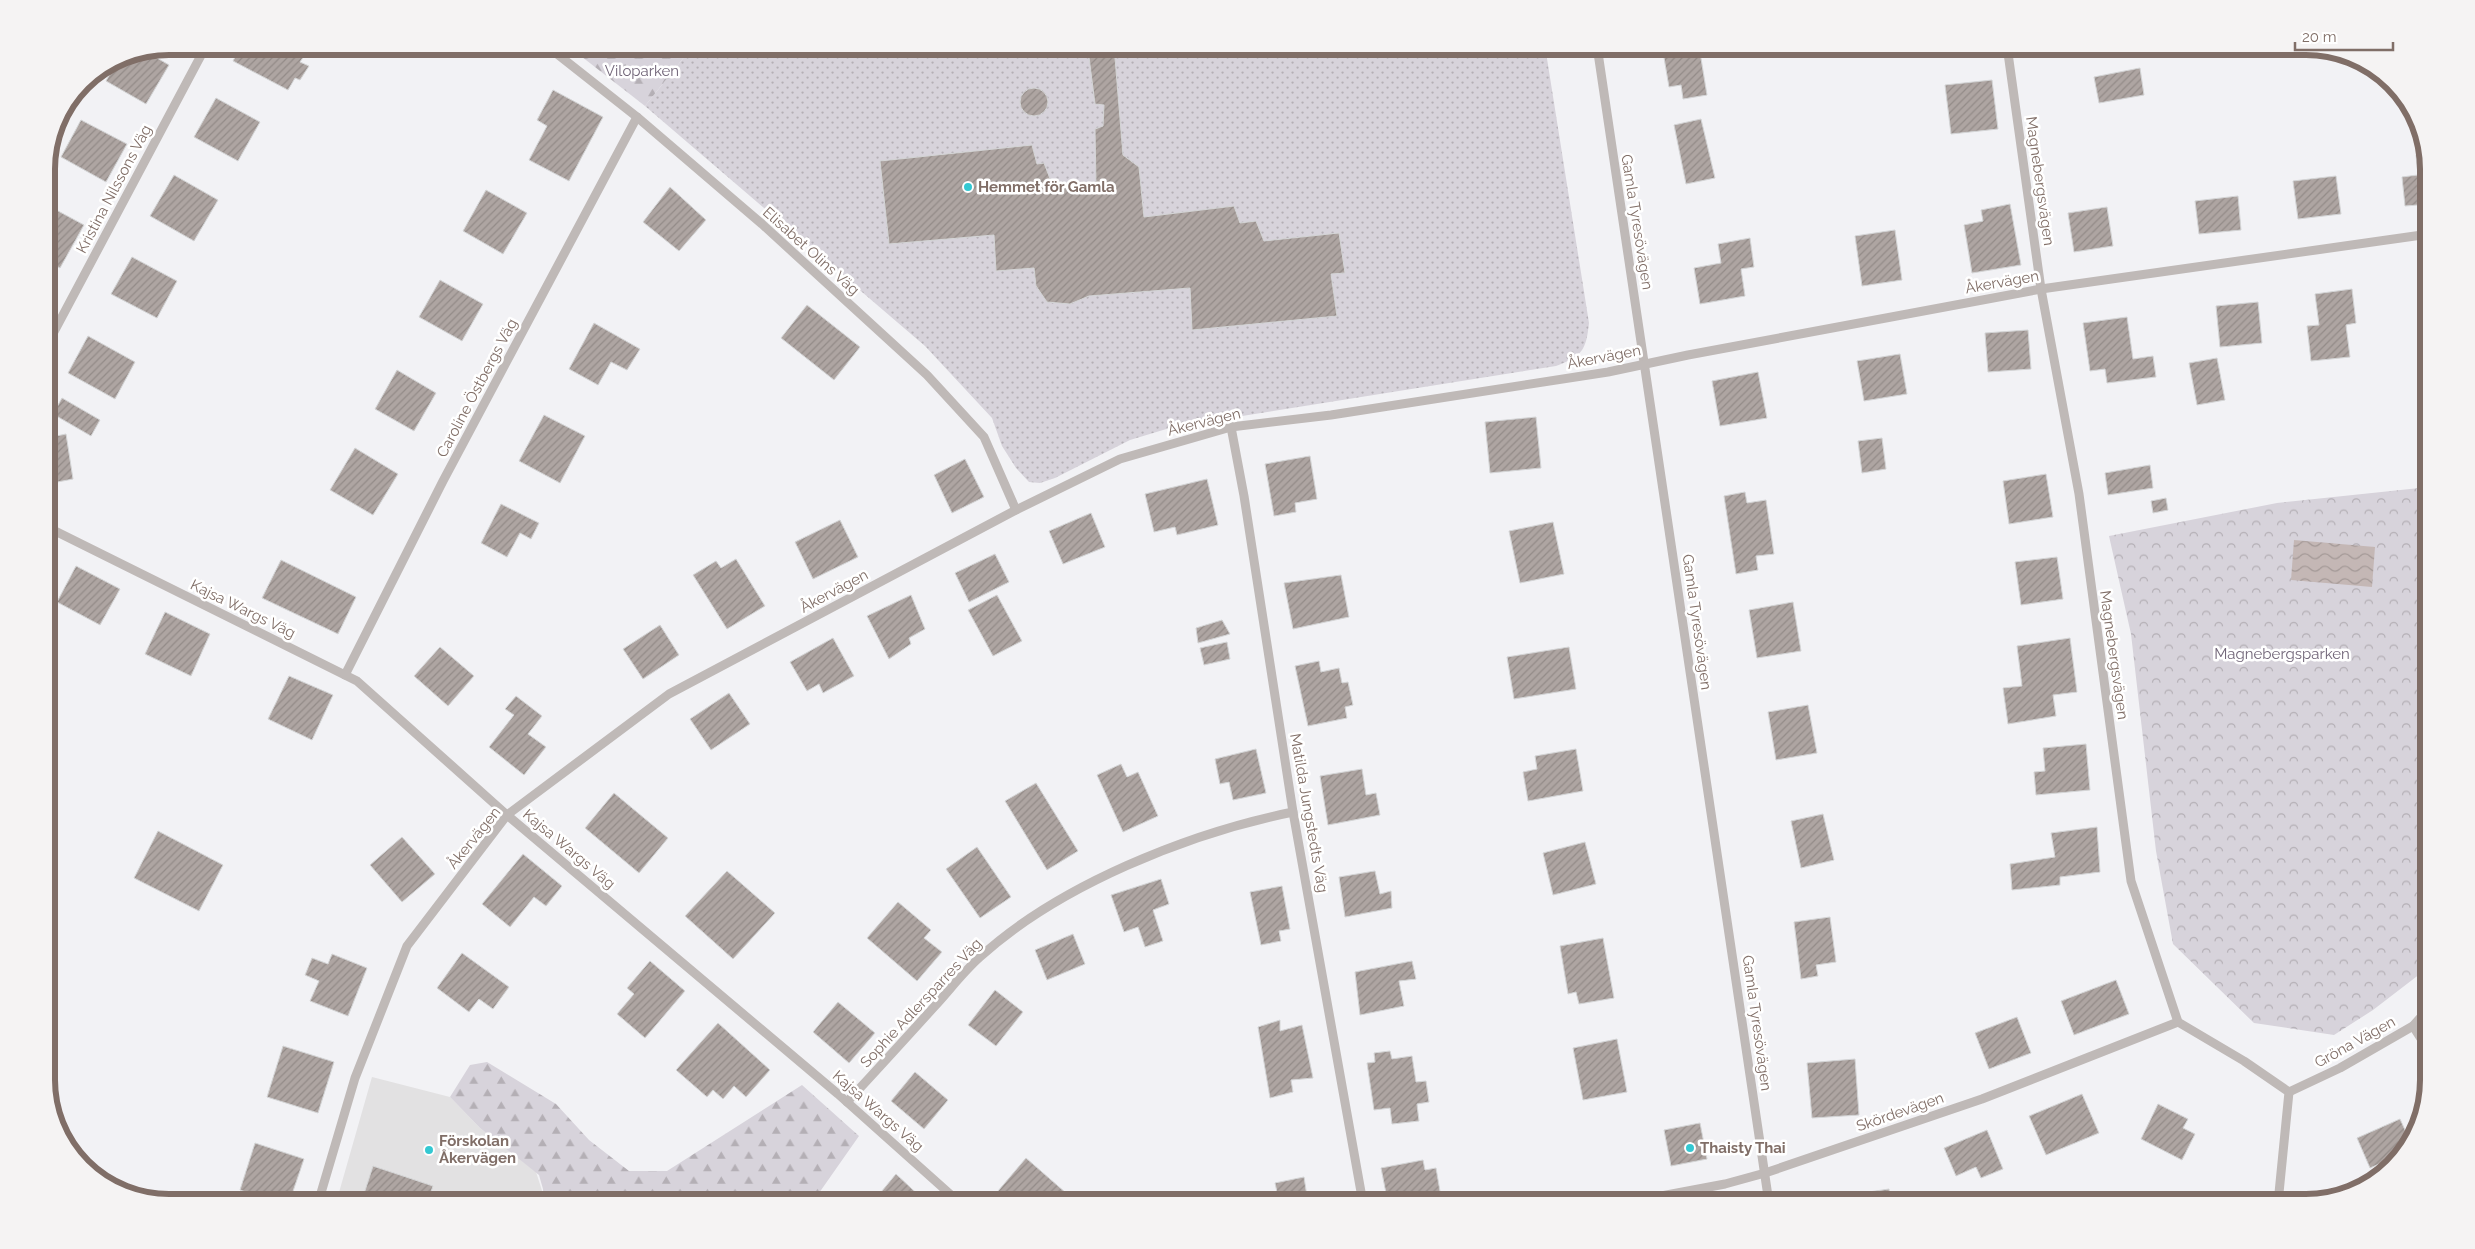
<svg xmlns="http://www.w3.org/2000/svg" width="2475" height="1249" font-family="Raleway,sans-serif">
	<defs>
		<pattern id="grass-dots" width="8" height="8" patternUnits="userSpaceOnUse" patternTransform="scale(1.25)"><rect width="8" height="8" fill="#d7d3db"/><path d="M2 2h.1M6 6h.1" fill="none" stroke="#b4afb5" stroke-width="1.8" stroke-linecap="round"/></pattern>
		<pattern id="forest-firs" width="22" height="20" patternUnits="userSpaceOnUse" patternTransform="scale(1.25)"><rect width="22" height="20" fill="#d7d3db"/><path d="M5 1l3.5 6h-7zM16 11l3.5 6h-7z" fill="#b4afb5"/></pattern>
		<pattern id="park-crowns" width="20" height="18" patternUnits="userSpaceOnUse" patternTransform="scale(1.25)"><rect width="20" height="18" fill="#d7d3db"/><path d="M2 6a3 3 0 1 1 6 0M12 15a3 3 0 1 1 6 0" fill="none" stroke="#b4afb5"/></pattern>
		<pattern id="water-waves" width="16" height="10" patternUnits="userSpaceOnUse" patternTransform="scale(1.25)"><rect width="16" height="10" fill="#c4b7b5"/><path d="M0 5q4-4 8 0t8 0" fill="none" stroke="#a49997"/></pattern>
		<pattern id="building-hatch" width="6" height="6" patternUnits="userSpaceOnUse" patternTransform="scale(1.25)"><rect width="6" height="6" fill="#aea5a2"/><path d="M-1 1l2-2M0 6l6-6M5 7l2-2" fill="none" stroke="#938b88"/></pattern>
	</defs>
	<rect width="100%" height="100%" fill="#f2f2f5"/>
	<!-- built -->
	<path fill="#e2e1e2" d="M372 1077 450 1097 480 1128 536 1172 546 1203H336Z"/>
	<!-- grass -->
	<path fill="url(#grass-dots)" d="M693 46H1545L1589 323C1586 351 1582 356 1556 366L1173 427 1130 440 1055 478 1040 483 1029 482 1016 468 1002 446 992 418 925 346 645 106Z"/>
	<!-- forest -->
	<g fill="url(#forest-firs)">
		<path d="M568 46H693L645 106Z"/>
		<path d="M487 1062 556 1104 589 1140 629 1171H667L802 1085 859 1136 812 1203H547L539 1175 480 1128 450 1097 470 1065Z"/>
	</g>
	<!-- park -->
	<path fill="url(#park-crowns)" d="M2429 487V967L2373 1010 2334 1035 2254 1023 2173 944 2156 851 2131 634 2109 536 2277 503Z"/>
	<!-- water -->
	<path fill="url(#water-waves)" d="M2294 540 2375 547 2372 587 2291 580Z"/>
	<!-- building -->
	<g fill="url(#building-hatch)" stroke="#d4d5d6">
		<path d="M241 46H294L292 50 304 56 300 62 309 66 300 80 295 78 288 90 233 61Z"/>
		<path d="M1083 46H1114L1123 155 1139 167 1144 217 1234 206 1240 223 1256 221 1264 241 1339 233 1345 273 1331 274 1337 316 1192 330 1190 288 1089 296 1070 304 1047 302 1036 286 1034 268 996 271 994 235 889 244 880 161 1032 145 1037 164 1044 163 1054 189 1096 185 1095 129 1103 126 1104 105 1095 104 1089 57 1084 52Z"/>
		<path d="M1662 46H1699L1707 95 1683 99 1681 85 1669 87Z"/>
		<path d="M145 51 169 65 146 104 106 81 119 57Z"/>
		<path d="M2140 68 2144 95 2099 103 2094 77Z"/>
		<path d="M1992 80 1998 129 1951 134 1945 85Z"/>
		<circle cx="1034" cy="102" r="14"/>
		<path d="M553 90 603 117 569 181 529 160 547 126 537 120Z"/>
		<path d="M216 98 260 122 238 161 194 137Z"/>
		<path d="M1701 119 1715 178 1686 184 1674 125Z"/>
		<path d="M81 120 127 144 106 182 61 157Z"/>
		<path d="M2426 154 2429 161V204L2405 206 2402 177 2418 175 2416 155Z"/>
		<path d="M174 175 218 200 194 241 150 216Z"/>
		<path d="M2336 176 2341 214 2298 219 2293 181Z"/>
		<path d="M670 187 706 220 679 251 643 222Z"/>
		<path d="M486 190 527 213 503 254 463 231Z"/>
		<path d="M2238 196 2241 230 2199 234 2195 201Z"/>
		<path d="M2010 204 2021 265 1972 273 1964 225 1983 221 1981 210Z"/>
		<path d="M47 205 84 225 60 268 47 261Z"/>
		<path d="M2107 207 2113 246 2074 252 2068 213Z"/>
		<path d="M1895 230 1902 280 1862 286 1855 236Z"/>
		<path d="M1750 238 1754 267 1741 269 1745 296 1700 304 1694 268 1721 263 1718 244Z"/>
		<path d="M132 257 177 281 157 318 111 294Z"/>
		<path d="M440 280 483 304 462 341 419 317Z"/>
		<path d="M2352 289 2356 323 2346 325 2350 357 2311 361 2307 326 2319 325 2315 294Z"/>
		<path d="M2258 302 2262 343 2220 347 2216 306Z"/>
		<path d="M807 305 860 347 834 380 781 338Z"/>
		<path d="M2127 317 2133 359 2153 356 2156 377 2107 383 2105 369 2090 371 2083 323Z"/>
		<path d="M594 323 640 349 627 370 611 362 598 385 569 369Z"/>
		<path d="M2028 330 2031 369 1988 372 1985 333Z"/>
		<path d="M88 336 135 362 115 399 68 373Z"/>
		<path d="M1900 354 1907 394 1864 401 1857 361Z"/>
		<path d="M2217 358 2225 400 2197 405 2189 363Z"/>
		<path d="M397 370 436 393 414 431 375 409Z"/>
		<path d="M1758 372 1767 418 1720 426 1712 381Z"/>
		<path d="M62 398 100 420 91 436 53 414Z"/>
		<path d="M544 415 585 436 560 483 519 461Z"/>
		<path d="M1536 417 1541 468 1490 473 1485 422Z"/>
		<path d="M66 434 73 479 47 484V438Z"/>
		<path d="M1882 438 1886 469 1862 473 1858 441Z"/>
		<path d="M355 448 398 474 373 515 330 490Z"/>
		<path d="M1310 456 1317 499 1295 503 1296 512 1274 516 1265 464Z"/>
		<path d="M965 459 984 497 952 513 934 475Z"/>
		<path d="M2150 465 2153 488 2108 495 2105 473Z"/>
		<path d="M2046 474 2053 517 2009 524 2003 481Z"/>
		<path d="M1207 479 1218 525 1177 535 1175 527 1154 532 1145 494Z"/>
		<path d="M1745 492 1747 503 1766 500 1774 554 1756 556 1758 570 1736 574 1724 496Z"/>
		<path d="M2166 498 2168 510 2153 513 2151 501Z"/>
		<path d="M501 504 539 523 531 539 520 533 507 557 481 543Z"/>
		<path d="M1091 513 1105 547 1063 564 1049 531Z"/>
		<path d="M840 520 858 557 813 579 795 542Z"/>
		<path d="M1553 522 1564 574 1520 583 1509 531Z"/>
		<path d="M995 554 1009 582 969 602 955 573Z"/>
		<path d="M2057 557 2063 599 2021 605 2015 562Z"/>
		<path d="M736 559 765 606 727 629 693 575 716 561 721 568Z"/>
		<path d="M281 560 356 597 338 634 262 598Z"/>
		<path d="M76 566 120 589 100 625 57 602Z"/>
		<path d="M1341 575 1349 617 1293 629 1284 583Z"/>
		<path d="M911 595 925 629 909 638 911 644 889 659 867 616Z"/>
		<path d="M997 595 1022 641 993 656 968 610Z"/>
		<path d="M1793 602 1801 651 1757 658 1749 610Z"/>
		<path d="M165 612 210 634 191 676 145 654Z"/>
		<path d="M1222 620 1230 634 1198 643 1196 628Z"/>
		<path d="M660 625 679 655 643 679 623 649Z"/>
		<path d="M833 638 854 676 823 693 819 684 807 691 790 662Z"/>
		<path d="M2070 638 2077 692 2053 695 2056 716 2008 724 2003 688 2022 686 2017 646Z"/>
		<path d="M1227 642 1230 659 1204 665 1200 648Z"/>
		<path d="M440 647 474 676 448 706 414 676Z"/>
		<path d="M1569 647 1576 689 1514 699 1507 657Z"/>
		<path d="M1319 661 1321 672 1339 668 1342 683 1348 682 1353 705 1345 707 1347 718 1308 726 1295 666Z"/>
		<path d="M289 676 333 695 312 740 268 719Z"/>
		<path d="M729 693 750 724 711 750 690 719Z"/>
		<path d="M516 696 542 716 528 734 546 747 524 775 489 747 514 715 505 709Z"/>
		<path d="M1808 705 1817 753 1776 760 1768 712Z"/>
		<path d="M2086 744 2090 790 2036 795 2034 772 2045 771 2043 748Z"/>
		<path d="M1256 749 1266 793 1233 800 1229 782 1220 784 1215 759Z"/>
		<path d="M1576 749 1583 791 1528 801 1523 772 1537 769 1535 756Z"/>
		<path d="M1121 764 1127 777 1138 772 1158 816 1123 832 1097 775Z"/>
		<path d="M1362 769 1366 795 1376 793 1380 815 1328 825 1320 776Z"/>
		<path d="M1036 783 1078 851 1047 870 1005 801Z"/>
		<path d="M614 793 668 838 639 873 585 828Z"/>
		<path d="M1823 814 1834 860 1801 868 1791 821Z"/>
		<path d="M2097 827 2100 872 2060 877V885L2012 890 2010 864 2055 857 2051 833Z"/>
		<path d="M158 831 223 865 199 911 134 878Z"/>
		<path d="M402 837 435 874 402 902 370 865Z"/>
		<path d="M1585 842 1596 884 1553 895 1543 853Z"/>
		<path d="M977 847 1011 897 980 918 946 869Z"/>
		<path d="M523 854 562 886 546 906 534 897 510 927 482 904Z"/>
		<path d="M727 871 775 913 733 959 685 916Z"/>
		<path d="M1375 871 1380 894 1391 891 1392 908 1345 917 1339 877Z"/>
		<path d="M1161 879 1169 904 1153 910 1163 941 1145 947 1138 927 1124 932 1111 895Z"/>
		<path d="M1282 886 1290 929 1279 931 1281 941 1261 945 1250 892Z"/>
		<path d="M898 902 931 930 924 938 942 952 917 981 867 938Z"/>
		<path d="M1830 917 1836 962 1816 965 1818 976 1801 979 1794 922Z"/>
		<path d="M1073 934 1085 964 1047 980 1035 950Z"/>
		<path d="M1603 938 1614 998 1579 1004 1576 992 1568 994 1560 946Z"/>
		<path d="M462 953 509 987 493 1009 479 999 469 1012 437 988Z"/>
		<path d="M332 954 367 968 348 1016 310 1001 319 981 305 975 312 958 328 964Z"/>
		<path d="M650 961 685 991 645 1038 617 1014 634 994 627 988Z"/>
		<path d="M1412 961 1416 979 1399 981 1404 1006 1360 1015 1355 972Z"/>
		<path d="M2116 980 2129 1014 2074 1035 2061 1001Z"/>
		<path d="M995 990 1023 1012 996 1046 968 1025Z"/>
		<path d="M838 1002 875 1033 849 1063 813 1032Z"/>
		<path d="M2017 1017 2031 1053 1989 1069 1975 1033Z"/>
		<path d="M1280 1020V1031L1302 1025 1313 1078 1291 1080 1293 1092 1270 1098 1258 1027Z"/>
		<path d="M718 1023 770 1070 746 1097 734 1086 723 1099 713 1090 707 1097 676 1070Z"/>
		<path d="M1617 1039 1627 1092 1583 1100 1573 1048Z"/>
		<path d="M283 1046 334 1062 318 1113 267 1097Z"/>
		<path d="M1390 1051 1392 1059 1412 1056 1416 1082 1426 1081 1429 1102 1417 1104 1419 1121 1392 1124 1390 1108 1374 1110 1367 1063 1375 1062 1374 1053Z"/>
		<path d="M1855 1059 1859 1115 1812 1118 1807 1063Z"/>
		<path d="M915 1072 948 1100 924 1129 891 1101Z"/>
		<path d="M2082 1094 2099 1133 2046 1155 2029 1116Z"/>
		<path d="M2158 1104 2188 1119 2183 1128 2195 1134 2182 1160 2141 1139Z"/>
		<path d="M2400 1119 2410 1141 2397 1156 2370 1168 2357 1138Z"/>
		<path d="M1700 1123 1707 1159 1671 1166 1664 1130Z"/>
		<path d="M1987 1130 2003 1169 1981 1178 1976 1167 1956 1176 1944 1148Z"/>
		<path d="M255 1143 304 1159 289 1203H278L240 1190Z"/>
		<path d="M1026 1158 1066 1193 1058 1203H1012L998 1191Z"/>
		<path d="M1423 1160 1425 1170 1436 1168 1442 1203H1388L1381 1168Z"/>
		<path d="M373 1166 433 1186 427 1203H361Z"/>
		<path d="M896 1174 927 1203H872Z"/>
		<path d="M1304 1177 1308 1203H1268L1279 1201 1275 1183Z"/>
		<path d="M1889 1189 1891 1203H1822V1199Z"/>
	</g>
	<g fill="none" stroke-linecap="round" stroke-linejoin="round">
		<!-- minor -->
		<g stroke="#bfb9b7" stroke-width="9">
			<path d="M547 46 637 117 762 224 927 375 984 437 1016 510"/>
			<path d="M1597 46 1769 1203"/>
			<path d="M2007 46 2041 289 2079 494 2131 881 2178 1022 2244 1061 2289 1092 2278 1203"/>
			<path d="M47 345 206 46"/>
			<path d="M1231 427 1244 496 1293 812 1363 1203"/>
			<path d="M47 527 357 681 507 815 838 1094 960 1203"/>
			<path d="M345 675 443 481 637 117"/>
			<path d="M2413 1026 2429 1051"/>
			<path d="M2289 1092 2340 1068 2413 1026 2429 1008"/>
			<path d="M847 1102C876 1071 905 1039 934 1007 949 991 963 972 980 957 1059 885 1189 833 1293 812"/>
			<path d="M318 1203 355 1078 407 946 507 815 669 694 1016 510 1120 459 1231 427 1331 415 1608 372 1688 355 2041 289 2429 234"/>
			<path d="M1624 1203 1725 1184 1765 1173 1982 1099 2178 1022"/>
		</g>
	</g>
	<!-- markers -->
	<g fill="#34c8d2" stroke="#fff" stroke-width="2">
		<circle cx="968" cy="187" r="5"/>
		<circle cx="1690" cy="1148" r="5"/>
		<circle cx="429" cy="1150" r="5"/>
	</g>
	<g text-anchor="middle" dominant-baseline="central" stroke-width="5" stroke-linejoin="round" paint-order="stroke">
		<!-- park labels -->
		<g font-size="15" fill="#716578" stroke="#fff">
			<text x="642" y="71">Viloparken</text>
			<text x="2282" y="654">Magnebergsparken</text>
		</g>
		<!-- street labels -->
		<g font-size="15" fill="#806e67" stroke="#fff">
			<text transform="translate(2040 181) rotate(82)">Magnebergsvägen</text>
			<text transform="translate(114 189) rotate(-62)">Kristina Nilssons Väg</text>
			<text transform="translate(1637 222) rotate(81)">Gamla Tyresövägen</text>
			<text transform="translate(811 251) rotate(42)">Elisabet Olins Väg</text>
			<text transform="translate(2002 282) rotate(-10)">Åkervägen</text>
			<text transform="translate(1604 357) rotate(-11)">Åkervägen</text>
			<text transform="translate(477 388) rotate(-62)">Caroline Östbergs Väg</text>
			<text transform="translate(1204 422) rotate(-14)">Åkervägen</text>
			<text transform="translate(834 591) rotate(-28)">Åkervägen</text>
			<text transform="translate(243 609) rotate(26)">Kajsa Wargs Väg</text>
			<text transform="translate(1697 622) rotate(82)">Gamla Tyresövägen</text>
			<text transform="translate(2114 655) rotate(82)">Magnebergsvägen</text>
			<text transform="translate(1309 813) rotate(80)">Matilda Jungstedts Väg</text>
			<text transform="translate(474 838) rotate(-51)">Åkervägen</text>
			<text transform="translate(569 849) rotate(40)">Kajsa Wargs Väg</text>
			<text transform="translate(921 1003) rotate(-47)">Sophie Adlersparres Väg</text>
			<text transform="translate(1757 1023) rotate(82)">Gamla Tyresövägen</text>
			<text transform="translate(2355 1042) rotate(-29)">Gröna Vägen</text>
			<text transform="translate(878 1111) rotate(41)">Kajsa Wargs Väg</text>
			<text transform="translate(1900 1112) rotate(-19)">Skördevägen</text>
		</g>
		<!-- poi labels -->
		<g font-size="15" font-weight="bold" fill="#806e67" stroke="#fff" text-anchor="start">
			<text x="978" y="187">Hemmet för Gamla</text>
			<text x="439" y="1141">Förskolan<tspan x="439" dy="17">Åkervägen</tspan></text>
			<text x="1700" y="1148">Thaisty Thai</text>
		</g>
	</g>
	<!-- crop -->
	<path d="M0 0H2475V1249H0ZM169 55H2306A114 114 0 0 1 2420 169V1080A114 114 0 0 1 2306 1194H169A114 114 0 0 1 55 1080V169A114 114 0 0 1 169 55Z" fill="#f5f3f3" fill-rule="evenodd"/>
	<path fill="none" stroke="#806e67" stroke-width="6" d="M169 55H2306A114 114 0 0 1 2420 169V1080A114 114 0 0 1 2306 1194H169A114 114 0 0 1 55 1080V169A114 114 0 0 1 169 55Z"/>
	<!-- scale -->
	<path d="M2295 42v8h98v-8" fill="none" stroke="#806e67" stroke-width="2.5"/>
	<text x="2302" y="42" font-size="15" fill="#806e67" stroke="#ffffff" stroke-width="4" paint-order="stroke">20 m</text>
</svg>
